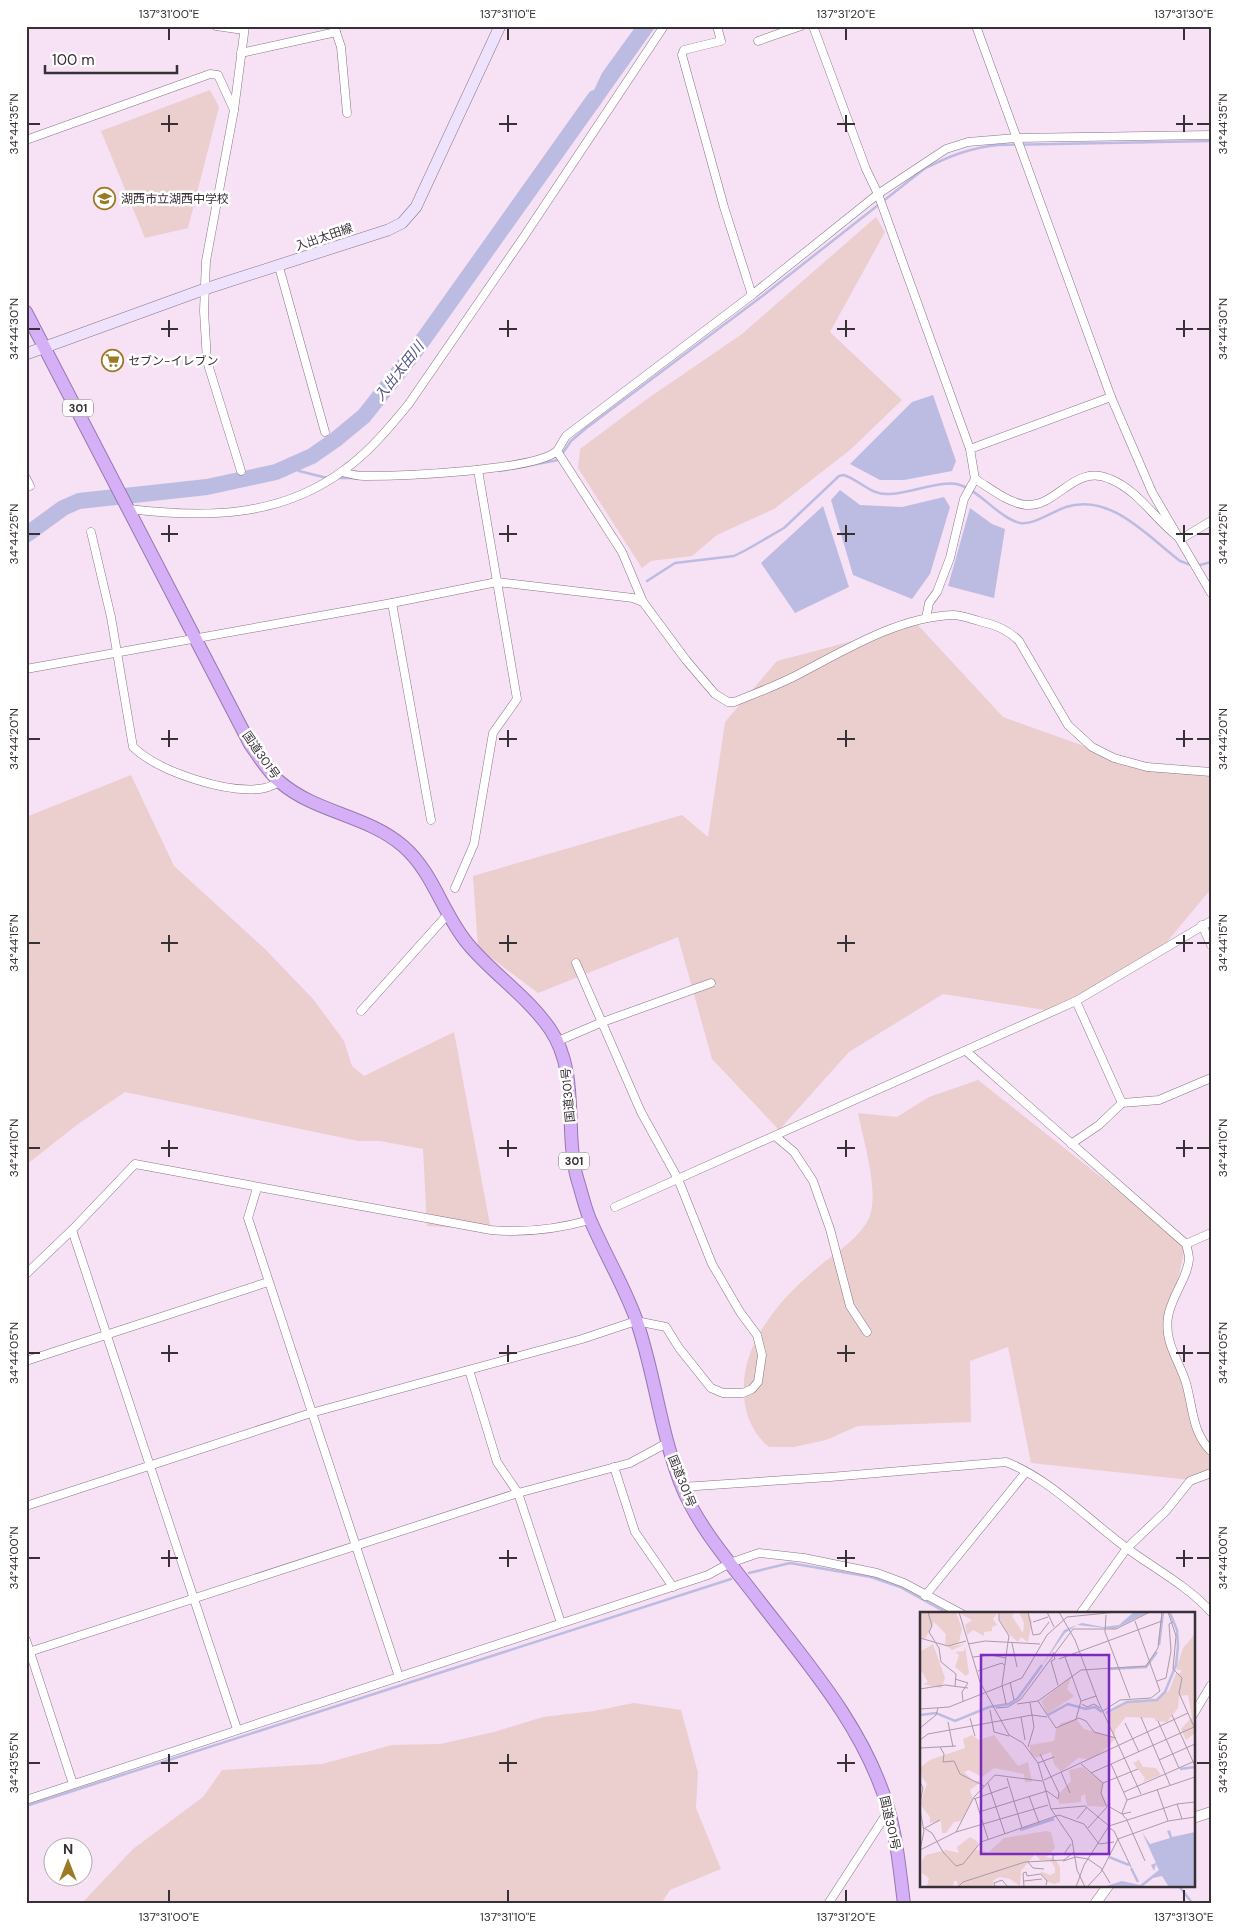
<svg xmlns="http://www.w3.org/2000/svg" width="1237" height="1930" font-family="'DM Sans','Noto Sans JP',sans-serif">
	<rect width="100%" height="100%" fill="#f7e1f4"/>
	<!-- green -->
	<g fill="#ebcece">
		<path d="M210 90 219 107 188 228 145 238 101 131Z"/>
		<path d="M876 217 885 232 830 332 902 400 850 450 774 509 717 535 692 556 651 561 642 568 578 468 580 449 647 399 742 334Z"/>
		<path d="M917 624 1003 717 1123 760 1211 771V889L1150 962 1045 1010 943 994 849 1052 779 1130 712 1059 678 937 538 993 478 948 473 876 682 815 708 837 725 722 777 661Z"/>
		<path d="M131 775 174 866 265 949 313 999 344 1041 352 1066 364 1076 454 1032 491 1230 427 1226 423 1149 380 1141H358L125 1092 78 1124 26 1165V817Z"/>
		<path d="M978 1080 1186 1244 1167 1327 1201 1438 1211 1451V1476L1190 1480 1031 1463 1008 1347 970 1361 971 1422 858 1426 826 1440 794 1447H769C753 1434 745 1415 744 1395 740 1341 784 1295 823 1263 839 1251 860 1237 869 1218 880 1194 863 1139 858 1113L897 1117 929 1097Z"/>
		<path d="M634 1703 681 1710 698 1773 696 1808 721 1869 670 1890 661 1904H81L133 1849 203 1797 222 1770 322 1764 392 1745 440 1744 494 1732 543 1717 594 1711Z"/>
	</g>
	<!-- water -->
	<g fill="#bcbce2">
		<path d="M636 26H656L597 109 582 116 602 73Z"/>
		<path d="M933 395 956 461 952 471 904 480H880L850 464 912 402Z"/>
		<path d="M840 490 860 505 902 507 944 497 950 507 930 574 912 599 853 575 831 500Z"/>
		<path d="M823 506 849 587 795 613 761 563Z"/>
		<path d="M970 508 992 524 1005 529 994 598 948 586Z"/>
	</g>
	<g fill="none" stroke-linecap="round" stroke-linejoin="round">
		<!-- stream -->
		<g stroke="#bcbce2" stroke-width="2.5">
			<path d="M291 466 299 471 327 478"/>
			<path d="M500 471 558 460 571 441 585 429 765 294 924 169C949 156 970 148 998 145L1211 141"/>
			<path d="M335 478H354"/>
			<path d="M1196 566 1211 562"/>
			<path d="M647 581 675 563 734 556 746 550 784 528 839 476 844 475C861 481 870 495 889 494 909 494 942 479 960 485 980 491 999 518 1020 523 1035 525 1051 512 1066 507 1111 493 1147 536 1180 561L1191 565"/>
			<path d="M749 1573 790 1563 871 1577 900 1587 949 1614"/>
			<path d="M26 1806 731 1579"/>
			<path d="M1179 1886 1193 1904"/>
		</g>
		<!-- river -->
		<path stroke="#bcbce2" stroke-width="16" d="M26 535 63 508 79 501 207 487 276 472 312 456 335 440 364 416 413 354 595 98"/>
		<defs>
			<g id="minor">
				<path d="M216 26 244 30"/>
				<path d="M334 26 341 47 347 113"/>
				<path d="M717 26 721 41 684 50 682 55 724 207 752 295"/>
				<path d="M813 26 866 169 878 194 970 449 975 479 964 499 950 558 937 592 929 603 926 618"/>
				<path d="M976 26 1111 397 1152 492 1211 593"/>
				<path d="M758 41 801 26"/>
				<path d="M241 53 336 32"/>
				<path d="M26 140 210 74 218 75 234 110"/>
				<path d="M279 267 325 432"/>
				<path d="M970 449 1111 397"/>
				<path d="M557 451 566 436 752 295 878 194 946 149 968 142 1016 138 1211 135"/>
				<path d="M241 471 207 361 204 311 206 261 234 110 245 26"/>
				<path d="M342 472C349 474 357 476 365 476 400 476 534 471 557 451L622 552 643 602 686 660 715 694 728 702H734C756 693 779 685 801 673 847 649 899 617 953 615 961 615 971 619 979 621 995 625 1007 629 1019 641L1068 725 1092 747 1114 758 1147 767 1211 772"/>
				<path d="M26 478 30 486"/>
				<path d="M975 479C990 488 1008 503 1026 505 1058 507 1074 463 1110 479 1139 491 1153 517 1177 536"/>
				<path d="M129 509C204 518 280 518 344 470 368 453 389 428 408 405L523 238 664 26"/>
				<path d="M91 532 111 617 133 747C159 772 229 795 265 788 270 787 275 784 280 782"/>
				<path d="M1181 539 1211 521"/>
				<path d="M392 603 431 820"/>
				<path d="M26 669 392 603 497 582 633 598 643 602"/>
				<path d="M455 888 474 844 493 733 517 699 478 470"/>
				<path d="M1202 925 1211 945"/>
				<path d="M1076 1001 1122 1103"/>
				<path d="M361 1011 448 914"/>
				<path d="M558 1041 600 1023 711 983"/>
				<path d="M966 1051 1186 1244C1187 1248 1189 1254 1189 1259 1188 1277 1171 1297 1168 1317 1164 1343 1179 1360 1186 1383 1193 1407 1192 1433 1211 1451"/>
				<path d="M775 1136 794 1152 813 1181 830 1229 850 1306 867 1332"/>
				<path d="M1071 1144 1099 1125 1122 1103 1159 1100 1211 1078"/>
				<path d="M257 1188 248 1218 399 1677"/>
				<path d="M615 1207 1076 1001 1211 921"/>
				<path d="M72 1230 237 1729"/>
				<path d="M1186 1244 1211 1233"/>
				<path d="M26 1274 72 1230 135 1164 491 1230C525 1233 558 1229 590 1220"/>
				<path d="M26 1361 268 1282"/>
				<path d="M469 1370 497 1462 518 1493 561 1623"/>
				<path d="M614 1467 635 1532 673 1587"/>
				<path d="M682 1487 830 1477 1006 1462C1052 1480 1088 1520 1128 1549 1155 1569 1188 1586 1211 1612"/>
				<path d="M26 1506 311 1413 582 1339 636 1321 666 1327 679 1348 711 1388 723 1393H743L752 1389 758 1382 762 1355 757 1335 740 1312 712 1264 678 1179 641 1112 576 963"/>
				<path d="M925 1596 1026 1472"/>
				<path d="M1080 1614 1127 1548 1166 1511 1190 1481 1211 1473"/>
				<path d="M26 1640 73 1784"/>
				<path d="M26 1653 518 1493 630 1463 667 1443"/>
				<path d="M1193 1715 1211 1685"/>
				<path d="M26 1800 708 1575 730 1563 759 1553 804 1558 877 1573 904 1583 962 1614"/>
				<path d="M828 1904 889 1810"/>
			</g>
			<g id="tertiary">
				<path d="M1193 1818 1211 1812"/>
				<path d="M1095 1904 1108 1886"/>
			</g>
			<path id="secondary" d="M26 354 205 289 388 230 402 223 416 207 500 26"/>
			<path id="trunk" d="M26 312 250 744C259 757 268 772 280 782 316 813 367 815 403 846 434 873 442 913 468 944 493 974 527 996 550 1029 580 1073 564 1129 577 1178 582 1193 585 1210 592 1224 606 1256 624 1286 636 1319 655 1373 660 1432 682 1487 700 1530 732 1565 760 1602 809 1665 865 1729 888 1808 897 1839 900 1872 904 1904"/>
		</defs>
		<!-- minor casing -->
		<use href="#minor" stroke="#887585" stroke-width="9"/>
		<!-- tertiary casing -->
		<use href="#tertiary" stroke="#887585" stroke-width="11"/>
		<!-- secondary casing -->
		<use href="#secondary" stroke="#887585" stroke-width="12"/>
		<!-- trunk casing -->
		<use href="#trunk" stroke="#9877b2" stroke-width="14"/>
		<!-- minor -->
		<use href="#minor" stroke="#fff" stroke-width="8"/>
		<!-- tertiary -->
		<use href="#tertiary" stroke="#fff" stroke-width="10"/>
		<!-- secondary -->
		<use href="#secondary" stroke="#efe2fc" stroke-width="11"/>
		<!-- trunk -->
		<use href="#trunk" stroke="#d6b0f6" stroke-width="12"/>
	</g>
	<!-- ticks -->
	<path fill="none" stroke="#383037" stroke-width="2" d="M169 28V40M508 28V40M846 28V40M1184 28V40M169 115V132M508 115V132M846 115V132M1184 115V132M28 124H40M161 124H178M499 124H517M837 124H855M1176 124H1193M1197 124H1210M169 320V337M508 320V337M846 320V337M1184 320V337M28 329H40M161 329H178M499 329H517M837 329H855M1176 329H1193M1197 329H1210M169 525V542M508 525V542M846 525V542M1184 525V542M28 534H40M161 534H178M499 534H517M837 534H855M1176 534H1193M1197 534H1210M169 730V747M508 730V747M846 730V747M1184 730V747M28 739H40M161 739H178M499 739H517M837 739H855M1176 739H1193M1197 739H1210M169 935V952M508 935V952M846 935V952M1184 935V952M28 943H40M161 943H178M499 943H517M837 943H855M1176 943H1193M1197 943H1210M169 1140V1157M508 1140V1157M846 1140V1157M1184 1140V1157M28 1148H40M161 1148H178M499 1148H517M837 1148H855M1176 1148H1193M1197 1148H1210M169 1345V1362M508 1345V1362M846 1345V1362M1184 1345V1362M28 1353H40M161 1353H178M499 1353H517M837 1353H855M1176 1353H1193M1197 1353H1210M169 1550V1567M508 1550V1567M846 1550V1567M1184 1550V1567M28 1558H40M161 1558H178M499 1558H517M837 1558H855M1176 1558H1193M1197 1558H1210M169 1754V1772M508 1754V1772M846 1754V1772M28 1763H40M161 1763H178M499 1763H517M837 1763H855M1197 1763H1210M169 1890V1902M508 1890V1902M846 1890V1902M1184 1890V1902"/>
	<!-- icons -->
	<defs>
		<symbol id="school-ring" viewBox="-11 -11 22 22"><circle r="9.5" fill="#fff" stroke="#9c7a25" stroke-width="1.5"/><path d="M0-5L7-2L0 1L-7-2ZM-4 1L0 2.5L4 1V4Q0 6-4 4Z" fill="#9c7a25"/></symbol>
		<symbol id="supermarket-ring" viewBox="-11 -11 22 22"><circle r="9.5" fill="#fff" stroke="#9c7a25" stroke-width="1.5"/><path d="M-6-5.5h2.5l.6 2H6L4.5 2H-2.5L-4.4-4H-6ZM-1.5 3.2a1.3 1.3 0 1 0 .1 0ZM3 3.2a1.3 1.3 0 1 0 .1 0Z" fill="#9c7a25"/></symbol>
	</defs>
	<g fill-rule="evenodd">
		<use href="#school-ring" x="92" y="186" width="25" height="25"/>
		<use href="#supermarket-ring" x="100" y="348" width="25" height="25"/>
	</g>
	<g text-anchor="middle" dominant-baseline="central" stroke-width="5" stroke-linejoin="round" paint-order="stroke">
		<!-- shield labels -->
		<g fill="#fff" stroke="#746e73" stroke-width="1">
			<rect x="63" y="399.5" width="30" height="17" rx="4"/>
			<rect x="559" y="1152.5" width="30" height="17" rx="4"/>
		</g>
		<g font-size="11" font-weight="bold" fill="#383037">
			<text x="78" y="408">301</text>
			<text x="574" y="1161">301</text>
		</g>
		<!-- poi labels -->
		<g font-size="12" fill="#383037" stroke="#fff" text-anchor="start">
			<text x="121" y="199">湖西市立湖西中学校</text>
			<text x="128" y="361">セブン-イレブン</text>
		</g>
		<!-- street labels -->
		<g font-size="12" fill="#383037" stroke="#fff">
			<text transform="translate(324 237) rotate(-19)">入出太田線</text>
			<text transform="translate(261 755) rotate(55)">国道301号</text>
			<text transform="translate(568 1095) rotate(-95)">国道301号</text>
			<text transform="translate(682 1481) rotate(68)">国道301号</text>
			<text transform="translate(890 1823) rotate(77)">国道301号</text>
		</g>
		<!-- water labels -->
		<g font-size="14" font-style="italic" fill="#535185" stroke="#fff">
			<text transform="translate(399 371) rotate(-52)">入出太田川</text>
		</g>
	</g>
	<!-- overview -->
	<g transform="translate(920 1612)">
		<rect width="275" height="275" fill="#f7e1f4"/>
		<path d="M0 0H36L42 17 39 30 32 34 45 32 32 38 25 32 26 22 14 10 5 27 0 25ZM78 0 73 7 77 13 72 15V19L64 20V24L53 18 47 23 45 13 52 8 39 1ZM80 0H95L92 4 103 21 104 11 99 0H108L112 10 108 30 101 25 98 30 87 20 80 8ZM275 22V121L266 128 261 117 272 105 268 83 259 84 258 96 247 110 235 109V106L206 105 195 118V127L180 142 169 147 158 146 141 160 134 152 131 140 116 146 110 141V133L134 129 136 118 141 111 156 107 164 117 194 125 187 103 207 90H230L249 79 256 61H261V58L256 57 263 36ZM13 32 25 66 21 76 3 72 8 70 0 57V40ZM45 34 49 61 46 64 35 55 39 43 35 40 44 39ZM151 65 147 77 154 84 127 102 121 89ZM52 123 59 128 74 123 98 154 108 150 112 170H105L104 162 74 156 62 165 49 158 44 160 53 169H62L50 178 53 187 41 209 34 210 26 221H22L21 209 10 211V205L0 192 7 172 2 165 1 155 10 148 45 136 43 127ZM219 148 223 155 236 156 241 163 223 170 225 166 213 151ZM162 155 183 171 181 180 188 195 167 194 165 182 161 184V190L139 192 138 183 151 169 149 158ZM126 219 131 220 135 236 126 245 135 247 140 255V270L134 272 127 269 120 259 130 263 135 261V256L131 249 120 248 115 242 101 259 100 274 90 267 79 265 74 268 72 275H38L37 269H34L33 275H7L9 266 2 261V249L6 243 26 238 39 241 37 235 50 225 58 230 56 238 69 240 84 226Z" fill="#ebcece"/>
		<path d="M214 0H229L194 17 157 13 145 21 121 55 144 18 162 11 183 15 199 13ZM250 218 252 225 275 220V275H249L242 264 233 266 222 275H183L202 269 220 273 239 258 236 252 234 259 231 253 236 251 222 220 230 232 250 226 247 219Z" fill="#bcbce2"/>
		<path fill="none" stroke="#bcbce2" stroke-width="2.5" d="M239 33 243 0M190 57 226 55 237 40M186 101 207 90 237 88 245 80 256 53 258 34 257 18 250 1M0 103 16 101 35 109 69 95 89 92 98 86 122 53M128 103 148 92 166 97 175 95 182 100M260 157 275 155M100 218 134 207M189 245 209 253M211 256 218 270"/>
		<path fill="none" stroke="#ab9aa8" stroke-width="1" d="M8 0 12 14 9 20 19 36 21 50 36 62 35 75M39 0 60 70 89 123 103 131 118 151 131 197 152 228 157 258 165 275M79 0V8L89 24 88 30M108 0 113 23 120 22 129 10M127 0 134 15M139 0 155 28 178 89 221 182M248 0 256 24 253 57 262 66 259 81 275 117M186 3 185 20 210 86M113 10 128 5M0 26 28 34 46 29M92 31 97 55M48 32 65 29 120 32M133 40 135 47 131 49 138 73M53 45 71 43 86 46M145 45 161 89 156 107M139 47 242 9M58 59 82 51 84 53M35 67 48 71 42 80 43 89M237 69 246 66 251 39 249 12 253 10M90 70 94 88M0 77 25 73 48 76M118 89 161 58 226 54 238 36 242 0M161 89 176 84M86 92 82 73 88 30M97 92 118 89 136 116 159 106 166 109 174 120 196 126M162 92 167 95 174 92 180 96M76 96 88 95 101 87 153 17H196L230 0M0 97 29 95 102 66 127 23 147 5 197 0M70 98 74 120 89 124M183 99 200 88 231 86 240 79 215 9M252 103 275 154M101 105 105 128M221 105 250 173M50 106 55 124M238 109 259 156M28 110 33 135M205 111 219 140M0 116 16 103 18 96M0 128 8 122 112 103 127 105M20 135 24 142 23 150 34 149 40 162 64 174M108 135 114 115 110 91M0 136 36 134M239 148 275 132M118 151 134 145M161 152 183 171M191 152 207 188 275 165M141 160 150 181M171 161 274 115M87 166 102 216M124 168 268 101M0 170 3 176 0 191M68 171 85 222M183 171 181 181 186 193 202 202 211 200M183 171 218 157M237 177 248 209M204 180 275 149M109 184 119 211M55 186 68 227M54 187 88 175M257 192 262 207M131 197 165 194 189 214M0 198 4 219 0 238M59 200 127 179 138 187 139 181 120 142M205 206 202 201 207 188M206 206 225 249M157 207 167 195M188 215 194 219 211 255M4 216 12 221 23 240 36 254 43 252 61 230 139 203 164 212 179 232M5 216 20 208M168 216 187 195M36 220 54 185 75 163 122 169M179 232 194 230M0 238 36 220 128 193M133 248V243L144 242 151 232M143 249 156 245 168 247 181 256 190 271M108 250 113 256 124 257M104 269 122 267M38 275 43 270 105 250 144 248 154 240M75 275 74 271 82 268 88 275M104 275 103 261 106 260 107 264 121 262 127 269 126 273M108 275H131M156 275 164 253 189 214 257 192 275 190M167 275 181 260 198 227 248 209 275 205"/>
		<path fill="#7b2cbf" fill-opacity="0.15" stroke="#7b2cbf" stroke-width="2.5" d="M61 43H189V242H61Z"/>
		<rect width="275" height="275" fill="none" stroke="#383037" stroke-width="2.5"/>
	</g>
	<!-- border -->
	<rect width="1237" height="1930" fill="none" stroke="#ffffff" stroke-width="55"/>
	<!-- north arrow -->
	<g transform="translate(68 1862)"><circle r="24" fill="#ffffff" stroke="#afacaf"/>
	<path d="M0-4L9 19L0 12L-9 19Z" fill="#9c7a25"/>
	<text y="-8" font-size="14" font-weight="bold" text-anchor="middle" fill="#383037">N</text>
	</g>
	<!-- scale -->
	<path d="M45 65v8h132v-8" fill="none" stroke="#383037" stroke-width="2.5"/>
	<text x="52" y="65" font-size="15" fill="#383037" stroke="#ffffff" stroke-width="4" paint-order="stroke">100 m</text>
	<rect x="28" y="28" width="1182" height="1874" fill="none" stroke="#383037" stroke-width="2"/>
	<g font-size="12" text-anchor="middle" fill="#383037">
		<text x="169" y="18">137°31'00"E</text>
		<text x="508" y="18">137°31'10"E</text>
		<text x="846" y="18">137°31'20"E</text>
		<text x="1184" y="18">137°31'30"E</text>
		<text transform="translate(14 124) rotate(-90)" y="4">34°44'35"N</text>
		<text transform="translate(1223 124) rotate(-90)" y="4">34°44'35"N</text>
		<text transform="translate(14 329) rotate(-90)" y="4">34°44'30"N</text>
		<text transform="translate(1223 329) rotate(-90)" y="4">34°44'30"N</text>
		<text transform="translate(14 534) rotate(-90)" y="4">34°44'25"N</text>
		<text transform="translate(1223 534) rotate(-90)" y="4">34°44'25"N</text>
		<text transform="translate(14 739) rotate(-90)" y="4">34°44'20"N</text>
		<text transform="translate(1223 739) rotate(-90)" y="4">34°44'20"N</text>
		<text transform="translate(14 943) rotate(-90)" y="4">34°44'15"N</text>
		<text transform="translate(1223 943) rotate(-90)" y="4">34°44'15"N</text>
		<text transform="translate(14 1148) rotate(-90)" y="4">34°44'10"N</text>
		<text transform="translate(1223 1148) rotate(-90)" y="4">34°44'10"N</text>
		<text transform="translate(14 1353) rotate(-90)" y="4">34°44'05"N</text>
		<text transform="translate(1223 1353) rotate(-90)" y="4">34°44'05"N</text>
		<text transform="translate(14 1558) rotate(-90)" y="4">34°44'00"N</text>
		<text transform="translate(1223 1558) rotate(-90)" y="4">34°44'00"N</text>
		<text transform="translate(14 1763) rotate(-90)" y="4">34°43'55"N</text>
		<text transform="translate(1223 1763) rotate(-90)" y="4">34°43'55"N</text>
		<text x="169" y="1921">137°31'00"E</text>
		<text x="508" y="1921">137°31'10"E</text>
		<text x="846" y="1921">137°31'20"E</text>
		<text x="1184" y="1921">137°31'30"E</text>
	</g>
</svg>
